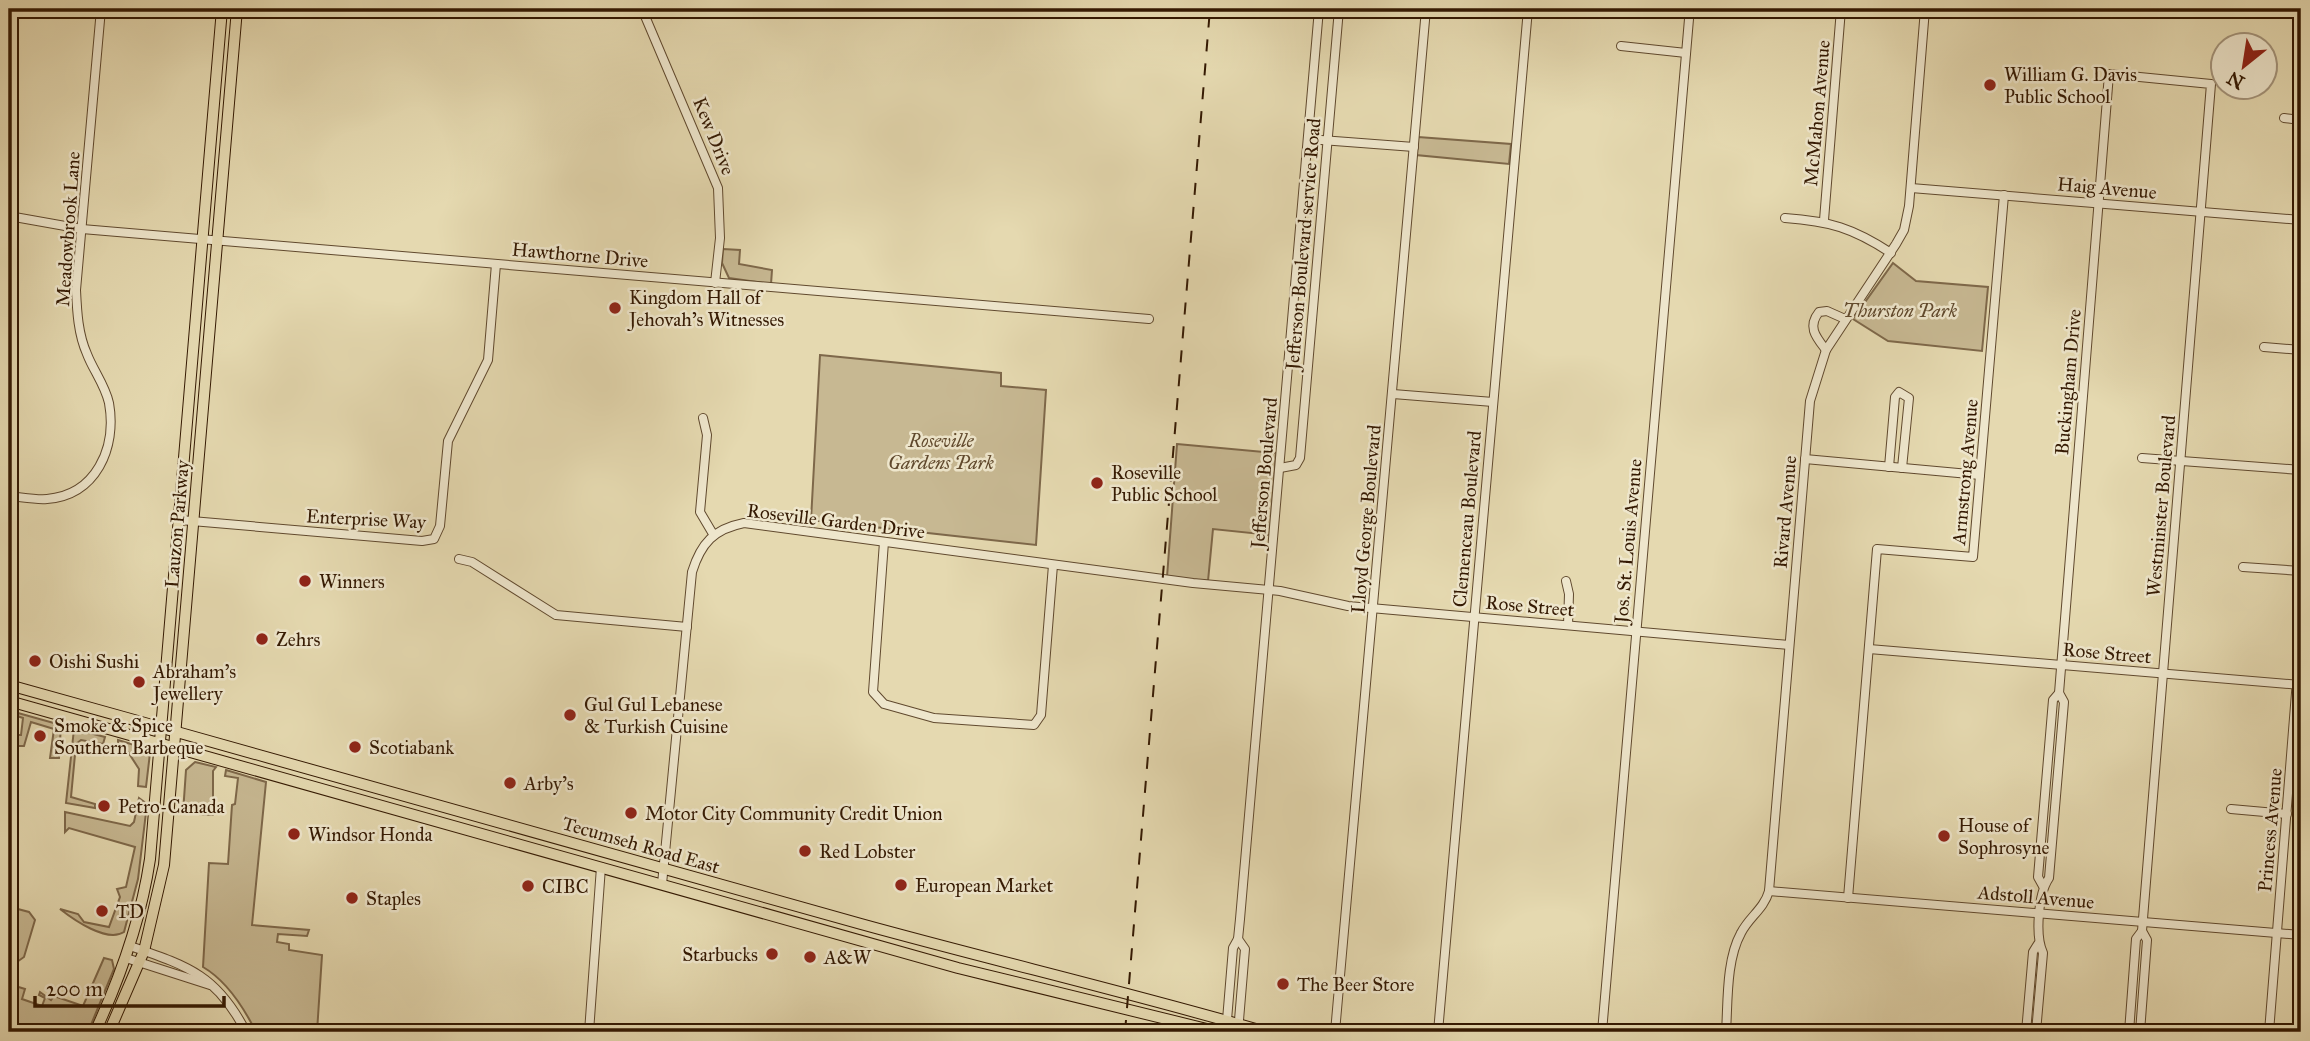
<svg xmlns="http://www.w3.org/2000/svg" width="2310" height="1041" font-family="'IM FELL Great Primer',serif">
	<rect width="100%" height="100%" fill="#e5d9b0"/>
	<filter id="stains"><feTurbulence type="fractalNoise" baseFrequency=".00286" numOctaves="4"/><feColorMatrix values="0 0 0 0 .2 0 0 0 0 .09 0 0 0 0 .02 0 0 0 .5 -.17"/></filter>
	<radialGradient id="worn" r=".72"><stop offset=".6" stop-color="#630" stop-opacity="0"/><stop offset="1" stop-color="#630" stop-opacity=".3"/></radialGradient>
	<!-- green -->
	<g fill="#c7b892" stroke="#7e684a" stroke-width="2">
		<path d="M1418 137 1511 144 1509 164 1416 155Z"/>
		<path d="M723 249 740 250 739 264 772 270 771 284 729 278 722 263Z"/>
		<path d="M1893 263 1916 281 1988 287 1982 351 1888 341 1853 319Z"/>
		<path d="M820 355 1001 373V386L1046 390 1036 545 811 520Z"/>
		<path d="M1177 444 1276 453 1270 535 1213 529 1208 581 1167 577Z"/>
		<path d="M18 713 61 725 59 758H50L54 729 31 722 24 746H16L14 753V735H21L23 718 17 716Z"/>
		<path d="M74 729 105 737 103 744 81 740 76 744 71 797 95 804V808L66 803Z"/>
		<path d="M118 740 144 748 150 753 146 787 138 786 139 769 128 752 118 750Z"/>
		<path d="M195 762 216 767 213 771V815L183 813 186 770Z"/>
		<path d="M226 770 266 782 252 925 309 930 307 936 278 934 277 942 289 944V950L322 955 317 1032H256C244 1008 227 981 203 967L209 863 228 864 232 805 235 804 238 778 225 776Z"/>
		<path d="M139 798 147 804 138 879 124 932C107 943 74 920 60 909L78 914 84 922 109 927 120 897 117 889 126 887 135 847 69 828 65 832V812L130 826 134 822Z"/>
		<path d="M14 908 29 912 35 920 24 957 17 962 9 959V927Z"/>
		<path d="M104 958 112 960 114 969 88 1032H9V984L25 989 22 999 42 1006 45 998 39 995 40 992 51 1000 54 996 83 1006Z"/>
	</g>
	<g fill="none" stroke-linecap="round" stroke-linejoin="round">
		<defs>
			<g id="minor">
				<path d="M642 9 718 188 720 238 715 283"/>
				<path d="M1621 46 1686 53"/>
				<path d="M2284 118 2301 120"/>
				<path d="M1308 139 1414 147"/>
				<path d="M1911 188 2301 220"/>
				<path d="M9 216 82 229 1149 319"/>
				<path d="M1785 218C1829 221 1853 228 1891 253"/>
				<path d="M1824 220 1841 9"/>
				<path d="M2264 347 2301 350"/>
				<path d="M1826 350C1816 337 1807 327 1819 312L1827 311 1845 319"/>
				<path d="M1393 394 1493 402"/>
				<path d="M703 418 707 435 700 512 713 534"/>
				<path d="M2142 458 2301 470"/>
				<path d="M1805 459 1980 475"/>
				<path d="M1889 467 1895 397 1899 392 1909 398 1902 468"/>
				<path d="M1280 468 1296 465 1300 458 1339 9"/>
				<path d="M9 496C21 497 35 500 47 499 96 495 117 448 109 403 105 385 93 370 87 354 78 334 77 311 76 290L101 9"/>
				<path d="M180 520 422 541 434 539 440 526 448 441 488 360 496 264"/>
				<path d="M884 542 873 692 884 704 934 718 1034 725 1041 715 1053 565"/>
				<path d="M459 559 472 562 556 615 687 627"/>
				<path d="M2243 567 2301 571"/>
				<path d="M1566 581 1569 594 1568 625"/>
				<path d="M1869 649 2301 685"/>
				<path d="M2231 809 2287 814"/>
				<path d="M662 884 692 572C701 543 714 529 744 523L1193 583 1280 591 1348 606 1789 645"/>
				<path d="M2043 886 2038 877 2053 700 2059 693"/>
				<path d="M1769 891 2301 935"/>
				<path d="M1848 898 1877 549 1973 557 2004 195"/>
				<path d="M130 946C188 966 217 975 246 1032"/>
				<path d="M126 958 210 985"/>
				<path d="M589 1032 601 867"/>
				<path d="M1226 1032 1233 948 1238 939 1240 919 1319 9"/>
				<path d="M1238 1032 1245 949 1238 939"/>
				<path d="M1335 1032 1426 9"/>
				<path d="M1438 1032 1528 9"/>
				<path d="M1602 1032 1689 19"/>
				<path d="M1726 1032C1728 1002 1726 960 1741 933 1749 917 1764 909 1769 891L1810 401 1826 350 1896 244 1904 230 1909 206 1925 9"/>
				<path d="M2026 1032 2033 952 2038 944"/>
				<path d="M2036 1032 2043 953C2035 936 2038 894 2049 878L2064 702 2059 693 2109 74 2211 84 2142 931 2136 939 2129 1032"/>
				<path d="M2140 1032 2147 940 2142 931"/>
				<path d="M2269 1032 2301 630"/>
			</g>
			<g id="major">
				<path d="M9 685C293 764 576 846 861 924 995 961 1132 993 1266 1032"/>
				<path d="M9 701 958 968 1219 1032"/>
				<path d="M95 1032C121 976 141 920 150 859L222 9"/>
				<path d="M109 1032 144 951 164 865 237 9"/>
			</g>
		</defs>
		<!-- minor casing -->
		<use href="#minor" stroke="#60492e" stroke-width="10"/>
		<!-- major casing -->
		<use href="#major" stroke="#341902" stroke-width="12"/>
		<!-- minor -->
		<use href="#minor" stroke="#eee6cc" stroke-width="8"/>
		<!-- major -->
		<use href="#major" stroke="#e5d9b0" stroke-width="10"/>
		<!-- rail -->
		<path stroke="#341902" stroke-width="2" stroke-dasharray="12 12" stroke-linecap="butt" d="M1125 1032 1210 9"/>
	</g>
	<!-- markers -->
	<g fill="#8f2418" stroke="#eee6cc" stroke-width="2.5">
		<circle cx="1990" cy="85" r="7"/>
		<circle cx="615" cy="308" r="7"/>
		<circle cx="1097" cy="483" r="7"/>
		<circle cx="305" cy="581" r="7"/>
		<circle cx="262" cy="639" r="7"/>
		<circle cx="35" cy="661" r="7"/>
		<circle cx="139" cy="682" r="7"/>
		<circle cx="570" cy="715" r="7"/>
		<circle cx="40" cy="736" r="7"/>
		<circle cx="355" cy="747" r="7"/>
		<circle cx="510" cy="783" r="7"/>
		<circle cx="104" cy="806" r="7"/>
		<circle cx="631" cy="813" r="7"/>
		<circle cx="294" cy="834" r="7"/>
		<circle cx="1944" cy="836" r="7"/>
		<circle cx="805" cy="851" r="7"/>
		<circle cx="901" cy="885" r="7"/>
		<circle cx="528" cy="886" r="7"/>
		<circle cx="352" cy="898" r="7"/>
		<circle cx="102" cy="911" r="7"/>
		<circle cx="772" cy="954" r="7"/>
		<circle cx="810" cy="957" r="7"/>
		<circle cx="1283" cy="984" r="7"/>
	</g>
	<g text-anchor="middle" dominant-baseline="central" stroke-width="5" stroke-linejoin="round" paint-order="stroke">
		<!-- poi labels -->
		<g font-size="19" fill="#341902" stroke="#eee6cc" text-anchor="start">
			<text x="2004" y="74">William G. Davis<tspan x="2004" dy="22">Public School</tspan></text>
			<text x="629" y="297">Kingdom Hall of<tspan x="629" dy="22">Jehovah's Witnesses</tspan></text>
			<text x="1111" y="472">Roseville<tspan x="1111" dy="22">Public School</tspan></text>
			<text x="319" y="581">Winners</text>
			<text x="276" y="639">Zehrs</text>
			<text x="49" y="661">Oishi Sushi</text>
			<text x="153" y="671">Abraham's<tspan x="153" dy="22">Jewellery</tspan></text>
			<text x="584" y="704">Gul Gul Lebanese<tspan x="584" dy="22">&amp; Turkish Cuisine</tspan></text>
			<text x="54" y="725">Smoke &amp; Spice<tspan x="54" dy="22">Southern Barbeque</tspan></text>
			<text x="369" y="747">Scotiabank</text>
			<text x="524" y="783">Arby's</text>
			<text x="118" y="806">Petro-Canada</text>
			<text x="645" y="813">Motor City Community Credit Union</text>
			<text x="1958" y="825">House of<tspan x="1958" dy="22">Sophrosyne</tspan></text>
			<text x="308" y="834">Windsor Honda</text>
			<text x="819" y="851">Red Lobster</text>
			<text x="915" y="885">European Market</text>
			<text x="542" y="886">CIBC</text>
			<text x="366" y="898">Staples</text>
			<text x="116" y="911">TD</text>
			<text x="758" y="954" text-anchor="end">Starbucks</text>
			<text x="824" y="957">A&amp;W</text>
			<text x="1297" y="984">The Beer Store</text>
		</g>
		<!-- street labels -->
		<g font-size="19" fill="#341902" stroke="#eee6cc">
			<text transform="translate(1817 113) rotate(-85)">McMahon Avenue</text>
			<text transform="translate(714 136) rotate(68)">Kew Drive</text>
			<text transform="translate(2107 188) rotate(5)">Haig Avenue</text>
			<text transform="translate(68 229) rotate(-86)">Meadowbrook Lane</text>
			<text transform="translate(1303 244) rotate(-85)">Jefferson Boulevard service Road</text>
			<text transform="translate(580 255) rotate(5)">Hawthorne Drive</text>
			<text transform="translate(2068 382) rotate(-85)">Buckingham Drive</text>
			<text transform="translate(1965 472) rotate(-85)">Armstrong Avenue</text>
			<text transform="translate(1264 473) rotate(-85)">Jefferson Boulevard</text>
			<text transform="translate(2161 506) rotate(-85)">Westminster Boulevard</text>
			<text transform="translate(1785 512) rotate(-85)">Rivard Avenue</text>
			<text transform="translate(366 519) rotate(3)">Enterprise Way</text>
			<text transform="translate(1366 519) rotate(-85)">Lloyd George Boulevard</text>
			<text transform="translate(1467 519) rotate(-85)">Clemenceau Boulevard</text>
			<text transform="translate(836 521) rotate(7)">Roseville Garden Drive</text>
			<text transform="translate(177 524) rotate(-85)">Lauzon Parkway</text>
			<text transform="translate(1628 541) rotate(-85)">Jos. St. Louis Avenue</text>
			<text transform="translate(1530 606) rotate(5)">Rose Street</text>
			<text transform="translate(2107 653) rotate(5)">Rose Street</text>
			<text transform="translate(2270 830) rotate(-85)">Princess Avenue</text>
			<text transform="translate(641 845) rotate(16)">Tecumseh Road East</text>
			<text transform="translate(2036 897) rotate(5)">Adstoll Avenue</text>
		</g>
		<!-- park labels -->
		<g font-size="19" font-style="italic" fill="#60492d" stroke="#eee6cc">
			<text x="1900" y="310">Thurston Park</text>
			<text x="941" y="440">Roseville<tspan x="941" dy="22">Gardens Park</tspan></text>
		</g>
	</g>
	<!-- margin -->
	<rect width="2310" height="1041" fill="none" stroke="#e5d9b0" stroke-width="35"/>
	<rect x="10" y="10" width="2289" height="1020" fill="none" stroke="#341902" stroke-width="3.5"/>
	<rect x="18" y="18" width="2275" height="1006" fill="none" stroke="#341902" stroke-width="2"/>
	<!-- north arrow -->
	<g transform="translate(2244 66) rotate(210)"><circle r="33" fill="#eee6cc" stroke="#a4947b" stroke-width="2"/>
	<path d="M0-5L12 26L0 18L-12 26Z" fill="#8f2418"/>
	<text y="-10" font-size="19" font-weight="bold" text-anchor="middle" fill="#341902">N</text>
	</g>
	<!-- scale -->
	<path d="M35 996v10h189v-10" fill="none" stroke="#341902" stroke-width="3.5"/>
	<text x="46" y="996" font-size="21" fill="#341902" stroke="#eee6cc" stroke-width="5" paint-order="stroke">200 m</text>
	<rect width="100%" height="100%" filter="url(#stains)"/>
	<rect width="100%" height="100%" fill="url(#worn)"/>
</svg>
